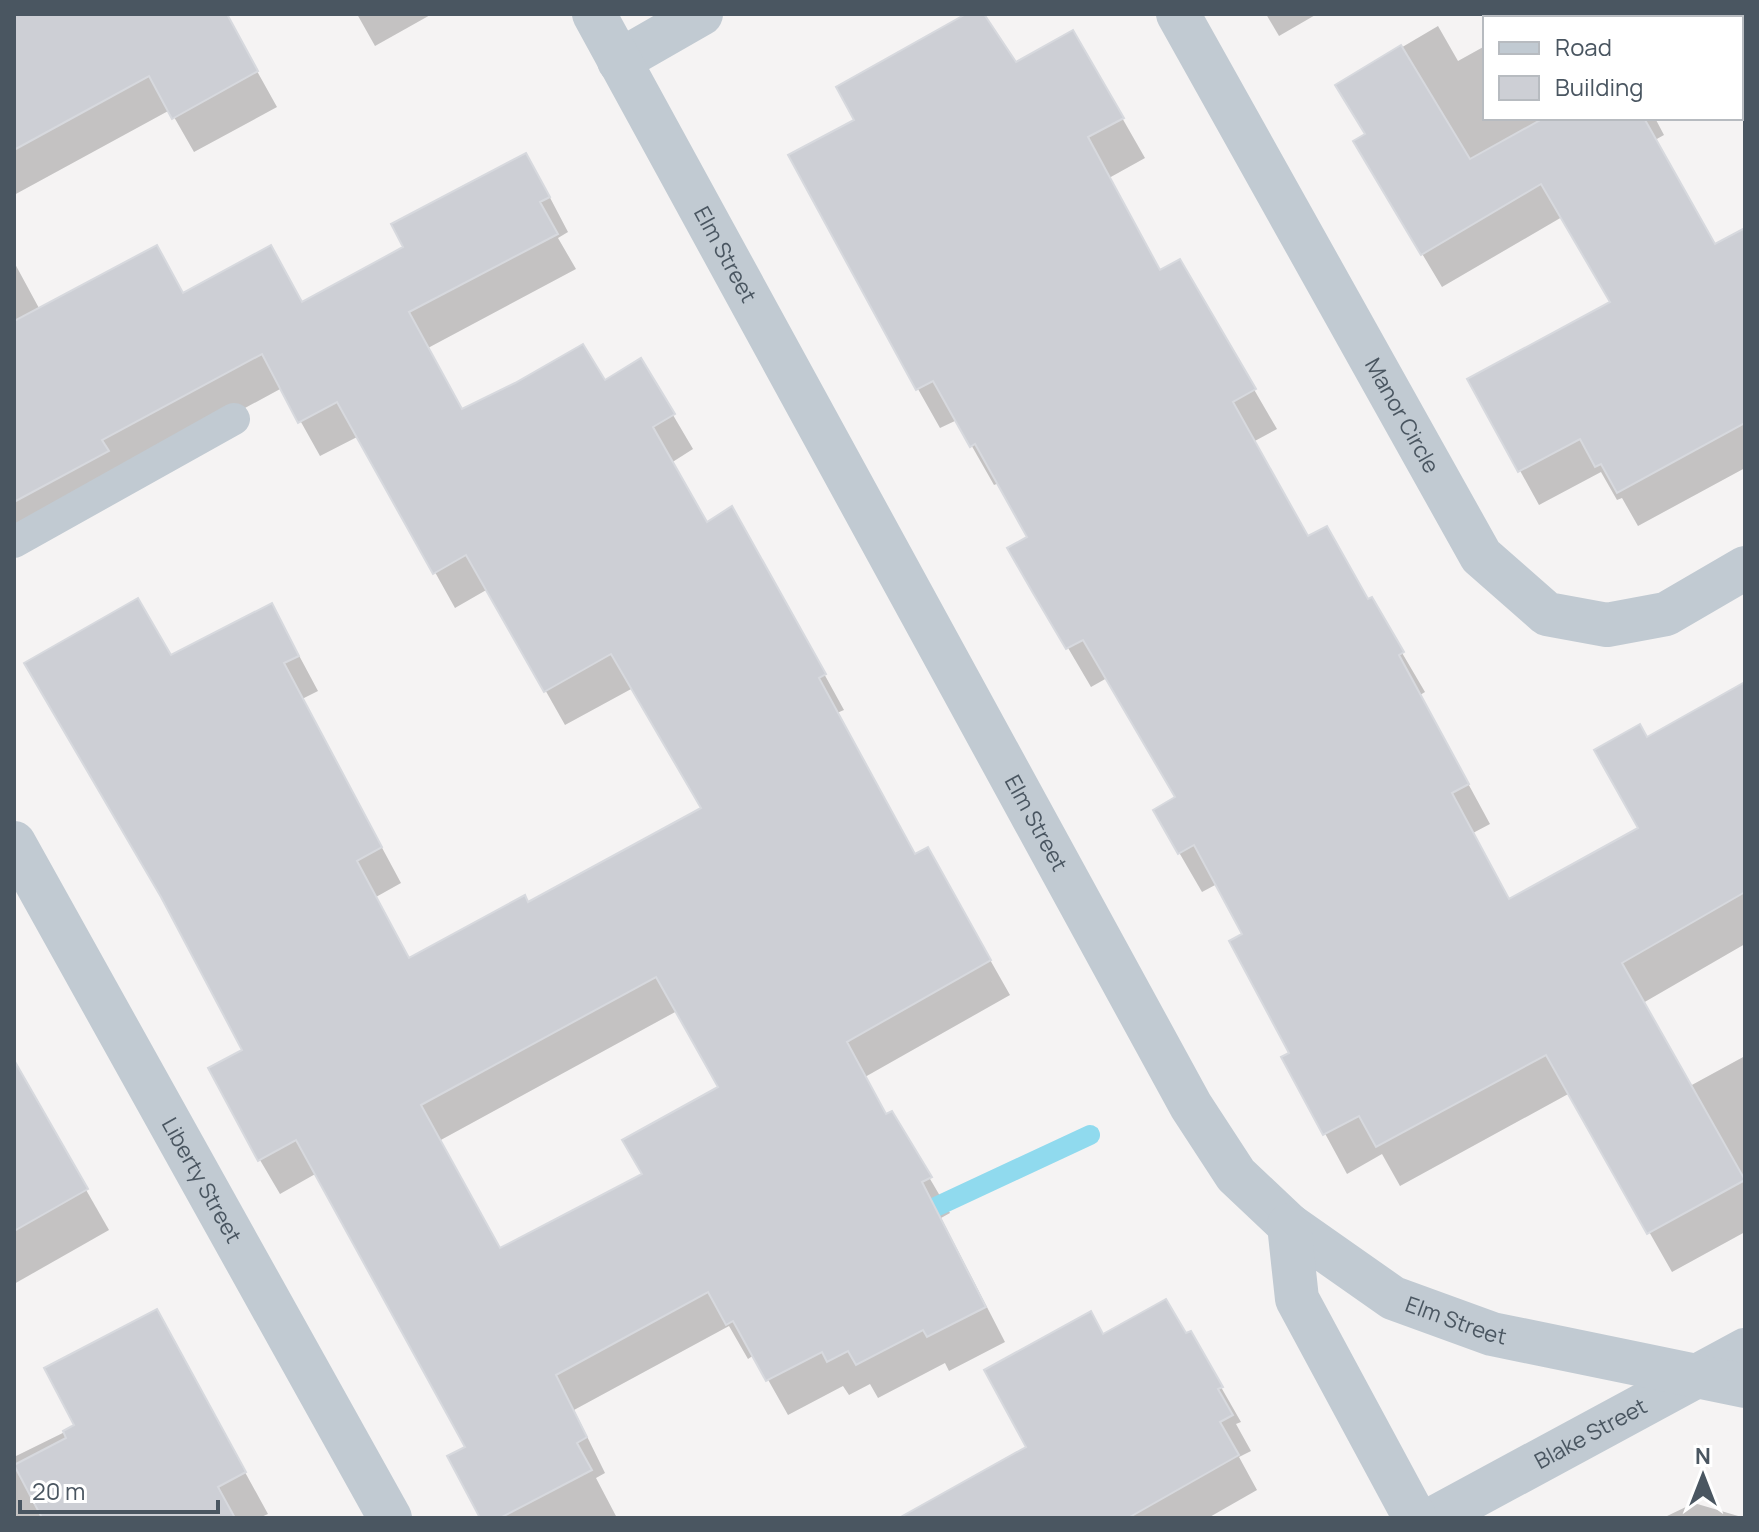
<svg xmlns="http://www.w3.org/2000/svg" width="1759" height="1532" font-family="Manrope,sans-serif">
	<rect width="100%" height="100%" fill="#f5f3f3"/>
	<!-- shadow -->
	<g fill="#0003" fill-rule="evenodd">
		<path d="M14 14H225L277 107 194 152 170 110 14 195Z"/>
		<path d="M357 14H432L375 46Z"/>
		<path d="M970 14H982L1015 64 1073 32 1145 158 1109 178 1161 272 1180 262 1277 429 1253 442 1308 539 1368 602 1371 600 1425 692 1420 695 1490 824 1473 833 1510 901 1641 829 1647 739 1745 685V944L1643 1003 1690 1086 1745 1056V1232L1672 1272 1570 1093 1400 1186 1382 1154 1347 1174 1284 1058 1292 1054 1245 935 1217 884 1202 892 1155 811 1178 798 1107 678 1091 687 1010 549 1030 538 999 483 994 485 957 420 940 428 918 389 857 121Z"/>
		<path d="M1266 14H1317L1279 36Z"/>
		<path d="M1544 14H1598L1600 18H1537Z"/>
		<path d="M1438 26 1458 61 1485 46V118H1655L1664 135 1655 140 1715 247 1745 238V468L1638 526 1622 498 1617 500 1601 472 1539 505 1470 380 1613 303 1562 217 1442 287 1375 175 1367 135 1338 85Z"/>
		<path d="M546 190 568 232 558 238 576 269 428 348 462 411 604 383 673 415 693 449 671 463 707 524 752 543 844 710 837 713 915 856 947 884 1010 995 865 1077 886 1117 892 1114 950 1213 941 1218 1005 1342 949 1371 945 1363 878 1398 870 1384 849 1395 843 1386 788 1415 754 1355 748 1359 729 1326 574 1410 605 1473 596 1478 617 1518H482L467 1448 317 1173 280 1194 260 1160 244 1051 170 658 272 605 318 691 302 699 401 883 376 897 409 960 528 905 703 809 633 688 565 725 488 589 455 608 359 436 320 456 282 388 120 476 14 547V262L40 310 183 295 303 304ZM677 1011 720 1088 644 1175 500 1250 439 1141Z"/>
		<path d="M14 1064 109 1230 14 1284Z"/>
		<path d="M1190 1333 1241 1422 1236 1424 1251 1451 1239 1457 1257 1490 1208 1518H920L1029 1447 1103 1336Z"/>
		<path d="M179 1352 268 1514 259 1518H14V1457L77 1426Z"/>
		<path d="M1694 1503 1745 1518H1663Z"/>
	</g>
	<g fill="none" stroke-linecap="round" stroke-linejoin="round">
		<!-- stream -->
		<path stroke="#90daee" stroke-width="20" d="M912 1218 1090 1135"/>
	</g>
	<!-- building -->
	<g fill="#cdcfd5" stroke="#d7d9de" stroke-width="2" fill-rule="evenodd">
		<path d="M14 14H227L258 71 172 119 149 76 14 150Z"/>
		<path d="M966 14H984L1016 62 1073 30 1124 118 1088 137 1160 270 1180 259 1256 389 1233 402 1308 536 1327 526 1368 599 1372 597 1404 652 1399 655 1469 784 1452 793 1509 899 1638 828 1594 750 1640 724 1647 737 1745 682V892L1622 963 1745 1180 1647 1234 1546 1055 1376 1147 1359 1116 1323 1135 1281 1057 1289 1053 1229 941 1242 934 1194 845 1178 854 1153 810 1175 797 1083 640 1066 649 1033 593 1007 548 1027 537 975 444 970 447 933 381 916 390 788 155 854 120 836 87Z"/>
		<path d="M1401 45 1470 159 1544 118H1644L1715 244 1745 228V423L1617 493 1601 464 1595 467 1580 439 1518 472 1467 379 1610 302 1541 184 1421 255 1353 141 1365 134 1335 85Z"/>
		<path d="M526 153 550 197 540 202 558 234 409 312 462 409 515 383 583 344 605 380 641 358 675 414 653 427 707 522 732 506 826 674 819 678 915 854 928 847 991 960 847 1042 886 1114 892 1111 932 1177 922 1182 986 1307 927 1337 923 1330 856 1365 848 1351 827 1362 822 1352 766 1381 733 1321 726 1325 708 1292 556 1375 587 1437 577 1443 592 1470 500 1518H480L447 1456 465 1447 296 1140 258 1161 208 1068 242 1050 161 897 24 663 138 598 171 655 272 603 299 656 284 663 382 847 357 861 409 958 525 895 528 902 701 808 611 654 544 692 466 555 433 574 337 402 298 423 262 354 102 440 109 451 14 502V321L157 245 183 293 271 245 302 302 403 247 391 224ZM656 977 718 1087 622 1140 642 1174 500 1248 421 1105Z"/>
		<path d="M14 1060 88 1189 14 1231Z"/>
		<path d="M1166 1299 1186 1333 1191 1331 1223 1387 1218 1389 1233 1415 1220 1422 1239 1455 1128 1518H899L1026 1447 984 1370 1091 1311 1103 1334Z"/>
		<path d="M157 1309 246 1472 218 1487 235 1518H42L14 1465 66 1438 63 1431 74 1425 44 1368Z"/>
	</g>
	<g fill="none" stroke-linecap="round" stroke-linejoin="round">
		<!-- service -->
		<path stroke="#c1cad2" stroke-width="32" d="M14 542 234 419"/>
		<!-- minor -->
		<g stroke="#c1cad2" stroke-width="44">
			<path id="s1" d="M1178 14 1481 556 1547 614 1607 625 1666 614 1745 568"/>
			<path d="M1718 14 1720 18"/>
			<path d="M1741 54 1745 61"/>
			<path d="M619 61 701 14"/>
			<path id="s2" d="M14 843 390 1518"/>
			<path id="s3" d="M1434 1518 1745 1350"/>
		</g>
		<!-- tertiary -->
		<g stroke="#c1cad2" stroke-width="44">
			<path id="s4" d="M594 14 1191 1106 1236 1175 1289 1225 1393 1298 1492 1334 1745 1386"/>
			<path d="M1289 1225 1297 1299 1415 1518"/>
		</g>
	</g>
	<g text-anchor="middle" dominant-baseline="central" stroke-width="7" stroke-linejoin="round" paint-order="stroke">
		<!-- street labels -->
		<g font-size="22" fill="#4a5661" stroke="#fff">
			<text stroke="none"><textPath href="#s4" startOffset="274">Elm Street</textPath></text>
			<text stroke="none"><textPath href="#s1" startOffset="460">Manor Circle</textPath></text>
			<text stroke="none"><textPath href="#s4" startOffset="922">Elm Street</textPath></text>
			<text stroke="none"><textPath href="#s2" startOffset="386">Liberty Street</textPath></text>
			<text stroke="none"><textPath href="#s4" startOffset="1594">Elm Street</textPath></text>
			<text stroke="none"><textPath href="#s3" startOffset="178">Blake Street</textPath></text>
		</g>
	</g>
	<!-- border -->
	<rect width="1759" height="1532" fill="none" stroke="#4a5661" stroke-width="32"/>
	<!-- legend -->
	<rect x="1483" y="16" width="260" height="104" fill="#ffffff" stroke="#b7bbc0" stroke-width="2"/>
	<rect x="1499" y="42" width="40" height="12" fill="#c1cad2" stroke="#b7bbc0" stroke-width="2"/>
	<text x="1555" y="56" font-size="24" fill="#4a5661">Road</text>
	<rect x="1499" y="76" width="40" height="24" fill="#cdcfd5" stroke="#b7bbc0" stroke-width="2"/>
	<text x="1555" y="96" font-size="24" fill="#4a5661">Building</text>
	<!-- north arrow -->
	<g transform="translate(1703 1476)" stroke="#ffffff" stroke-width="6" paint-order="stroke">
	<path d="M0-6L14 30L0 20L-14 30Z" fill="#4a5661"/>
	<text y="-12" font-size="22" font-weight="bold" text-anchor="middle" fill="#4a5661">N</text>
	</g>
	<!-- scale -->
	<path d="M20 1500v12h198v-12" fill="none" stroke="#4a5661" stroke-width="4"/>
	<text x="32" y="1500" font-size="24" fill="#4a5661" stroke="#ffffff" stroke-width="6" paint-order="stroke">20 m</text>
</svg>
